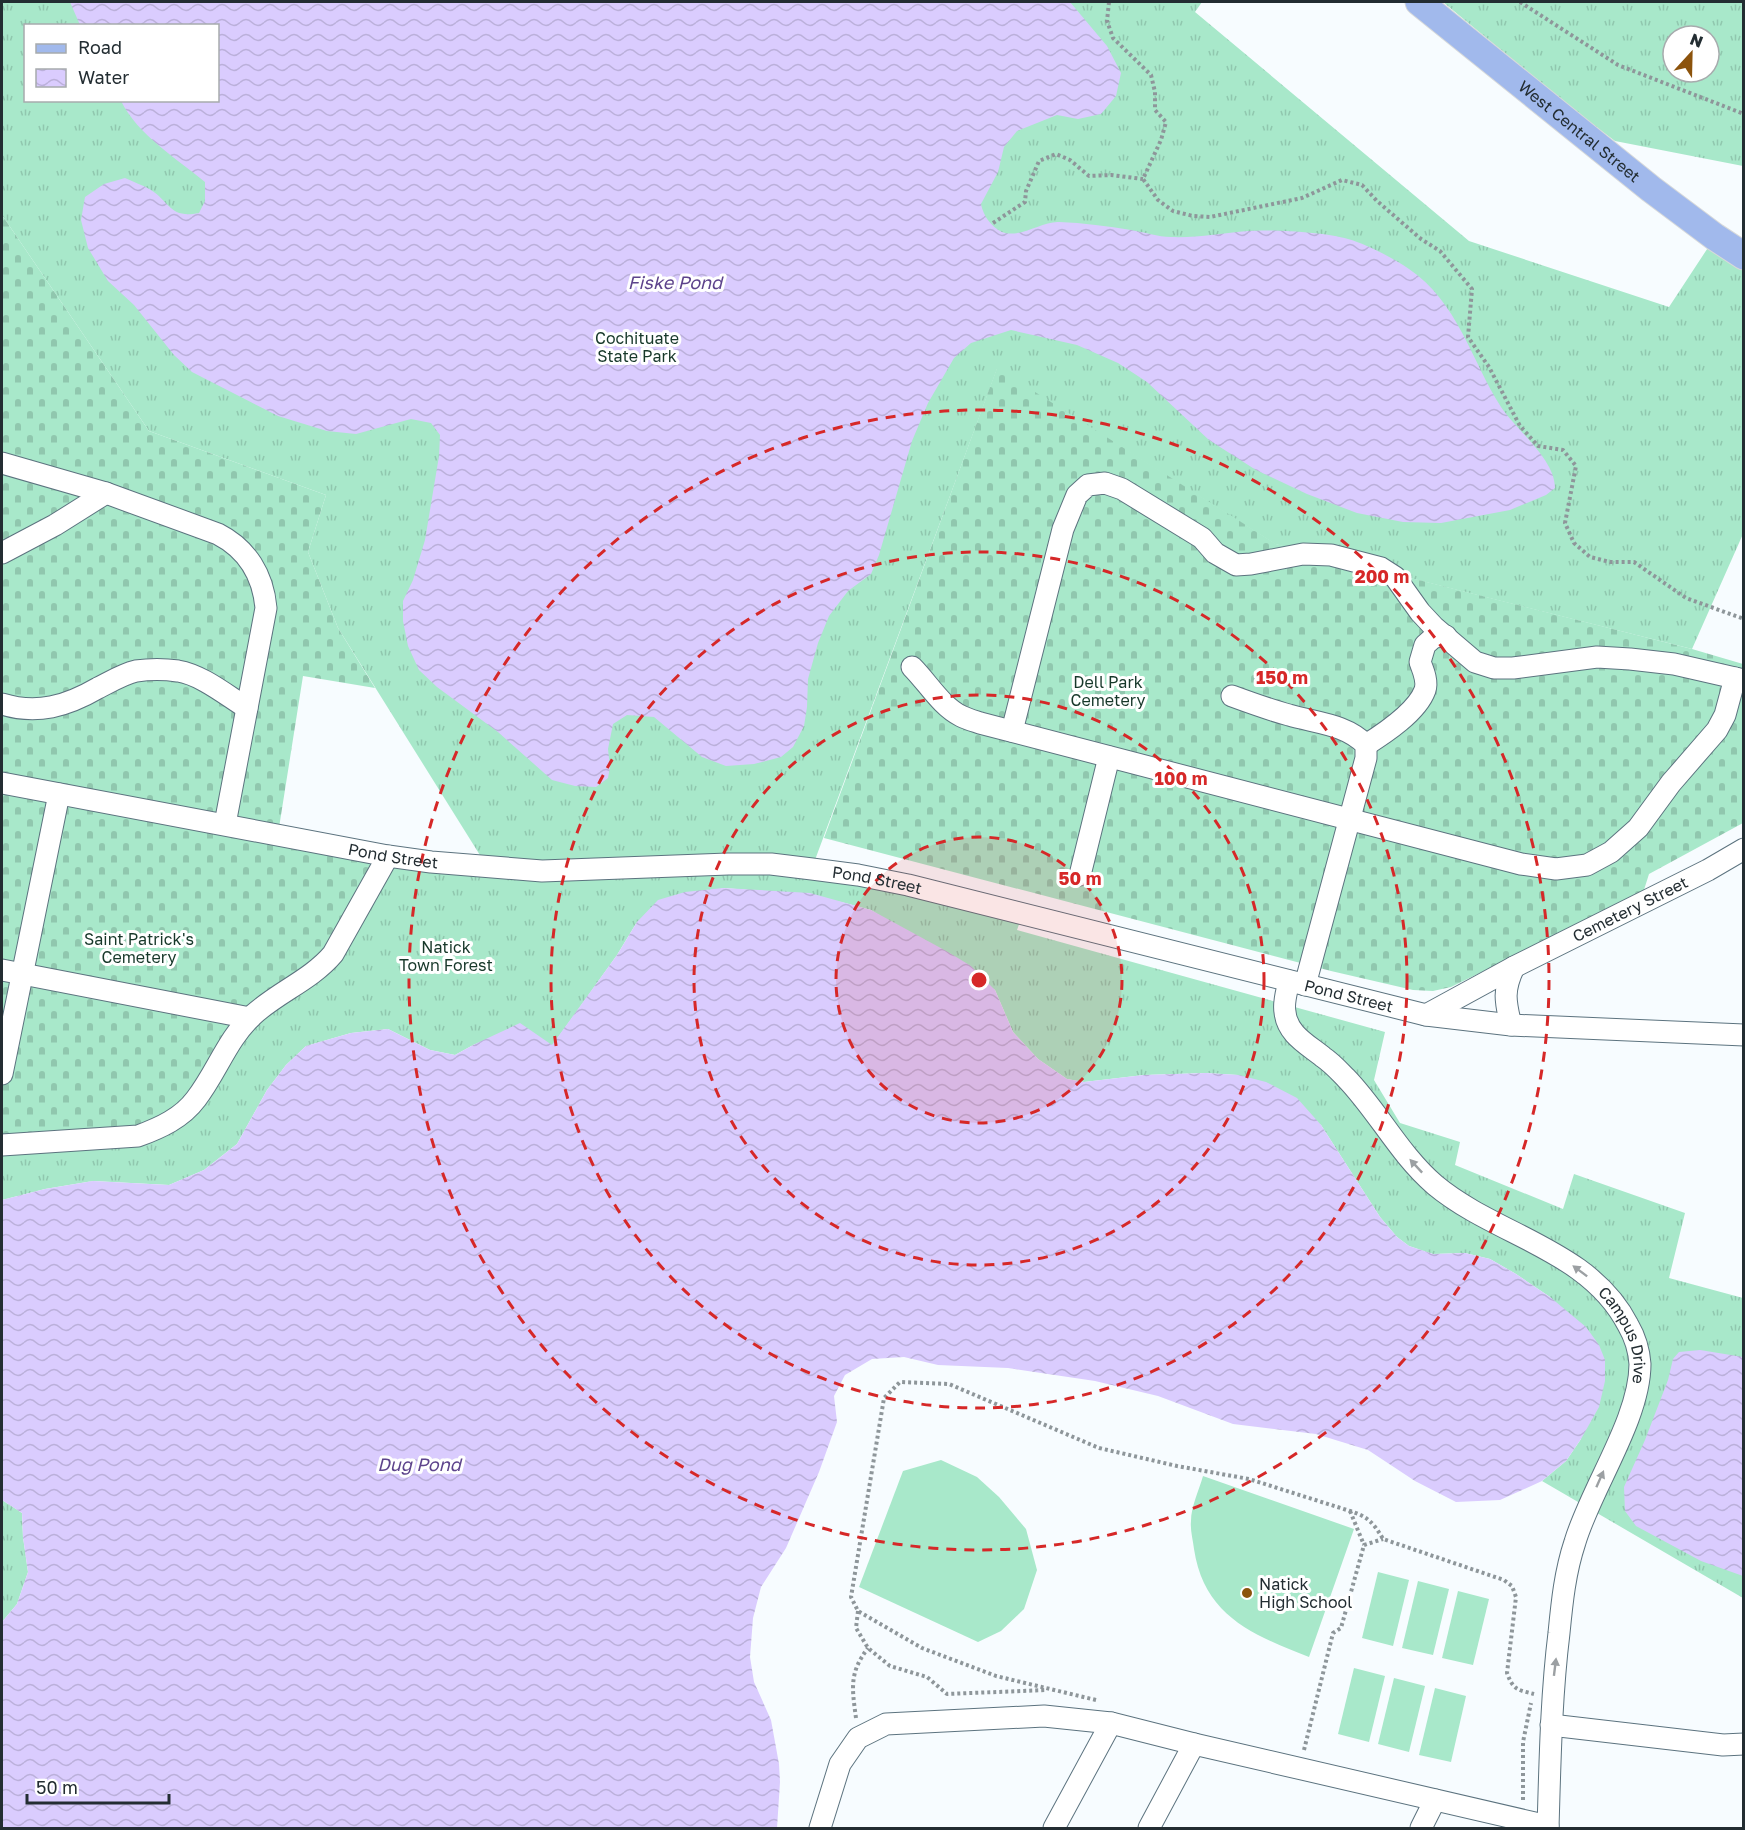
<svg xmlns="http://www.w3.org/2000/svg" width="1745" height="1830" font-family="'Golos Text',sans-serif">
	<defs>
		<pattern id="grass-tufts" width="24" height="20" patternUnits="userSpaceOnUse" patternTransform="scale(1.5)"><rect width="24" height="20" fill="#a8e8ca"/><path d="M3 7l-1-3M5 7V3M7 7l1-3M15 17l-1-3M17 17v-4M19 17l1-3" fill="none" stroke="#90c7ae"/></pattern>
		<pattern id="cemetery-stones" width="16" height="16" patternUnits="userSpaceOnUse" patternTransform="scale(1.5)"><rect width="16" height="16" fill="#a8e8ca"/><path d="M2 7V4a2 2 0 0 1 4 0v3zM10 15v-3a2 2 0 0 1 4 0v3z" fill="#90c7ae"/></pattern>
		<pattern id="water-waves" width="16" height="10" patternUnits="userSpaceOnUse" patternTransform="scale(1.5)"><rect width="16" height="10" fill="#daccfe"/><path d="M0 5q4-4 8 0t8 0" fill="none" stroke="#bbb0da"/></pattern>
	</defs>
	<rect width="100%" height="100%" fill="#f7fcff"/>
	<!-- grass -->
	<g fill="url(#grass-tufts)" fill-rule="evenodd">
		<path d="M2 2H1202L1195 12 1469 241 1669 307 1715 237 1743 256V534L1692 649 1275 544 997 369 812 868 1023 913 1017 930 1385 1032 1374 1080 1400 1123 1460 1142 1455 1165 1563 1209 1574 1174 1685 1213 1669 1278 1743 1298V1598L1542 1481 1566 1461 1581 1439 1550 1297 1516 1274 1490 1259 1465 1253 1433 1254 1409 1246 1397 1237 1380 1217 1321 1125 1238 1075 1206 1073 1144 1075 1084 1082 1067 1079 1038 1059 1013 1032 995 990 871 910 841 902 764 891 723 888 637 922 617 955 552 1046 475 1044 455 1055 430 1050 388 1029 351 1033 306 1046 286 1065 267 1090 237 1144 204 1170 169 1185 93 1181 45 1189 2 1200V1152L235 1047 378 887 400 858 488 868 338 628 308 552 326 495 149 431 2 215ZM26 26H218V100H26Z"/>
		<path d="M1443 2H1743V166L1615 141 1572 109ZM1673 36H1709V72H1673Z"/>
		<path d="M2 1500 22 1513 23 1537 28 1572 17 1604 2 1622Z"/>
	</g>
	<!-- cemetery -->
	<g fill="url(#cemetery-stones)">
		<path d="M2 215 149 431 326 495 308 552 338 628 375 688 303 676 278 834 400 858 378 887 339 958 255 1022 182 1122 2 1152Z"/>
		<path d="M997 368 1276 544 1692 649 1743 664V823L1649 874 1643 893 1451 987 1433 991 1413 990 1331 971 824 838Z"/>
	</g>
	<!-- pitch -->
	<g fill="#a8e8ca">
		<path d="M941 1460 977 1477 999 1497 1026 1529 1037 1570 1024 1609 1001 1631 978 1642 859 1587 903 1471Z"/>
		<path d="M1203 1476 1354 1529 1309 1657C1253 1635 1204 1616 1194 1549 1193 1540 1190 1530 1191 1521 1191 1507 1199 1490 1203 1476Z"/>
		<path d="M1378 1572 1409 1580 1393 1646 1362 1638Z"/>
		<path d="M1418 1581 1449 1589 1433 1655 1402 1648Z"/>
		<path d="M1458 1591 1489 1599 1473 1665 1442 1658Z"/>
		<path d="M1354 1668 1385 1676 1369 1742 1338 1734Z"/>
		<path d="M1394 1678 1425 1686 1409 1752 1378 1744Z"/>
		<path d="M1435 1688 1466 1696 1451 1762 1419 1755Z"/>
	</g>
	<!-- water -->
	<g fill="url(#water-waves)">
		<path d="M70 2H1070L1107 46 1121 73 1116 96 1101 114 1078 119 1057 115 1017 131 1004 147 998 172 981 204C983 215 991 227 1002 232 1020 239 1042 221 1059 222 1083 223 1108 226 1131 230 1144 232 1158 237 1171 237 1197 238 1223 233 1248 231 1273 229 1325 232 1348 239 1366 244 1393 258 1409 269 1458 302 1471 360 1501 407 1517 431 1555 459 1555 488L1546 495 1510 510 1441 523 1403 522 1357 513 1307 494 1256 470 1209 440 1147 382 1118 363 1077 345 1011 330 971 343 954 358 928 403 912 441 879 555 871 574 848 591 829 616 818 643 808 679 807 707 804 726 793 747 781 757 754 764 726 766 702 757 654 717 627 715 613 724 608 749 610 767 608 778 596 787 575 786 552 780 498 732 437 687 419 670 408 646 403 621V601L413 580 425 540 439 456 440 435 431 423 411 419 356 434 327 431 278 416 192 372 174 355 134 305 108 281 88 248 81 220 85 197 104 184 125 178C133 182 143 185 151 190 170 202 170 219 199 213L205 201V182C176 158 138 135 121 101L218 100V26L80 25Z"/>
		<path d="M723 888 810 893 871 910 948 952 971 966 995 990 1013 1032 1038 1059 1067 1079 1084 1082 1144 1075 1206 1073 1239 1075 1266 1082 1297 1098 1321 1125 1380 1217 1397 1237 1409 1246 1433 1254 1465 1253 1490 1259 1516 1274 1550 1297 1586 1327 1599 1345 1605 1360V1381L1599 1407 1581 1439 1566 1461 1542 1481 1500 1500 1456 1502 1415 1481 1368 1450 1316 1434 1233 1424 1158 1396 1095 1381 1008 1368 938 1365 904 1357 872 1359 845 1375 834 1396 837 1422 819 1472 786 1548 761 1587 753 1618 750 1657 754 1682 771 1720 779 1764 780 1782 777 1828H2V1622L17 1604 28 1572 23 1537 22 1513 2 1500V1200L45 1189 93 1181 169 1185 204 1170 237 1144 267 1090 286 1065 306 1046 351 1033 388 1029 430 1050 455 1055 475 1044 520 1023 552 1045 617 955 637 922 658 900 685 892Z"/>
		<path d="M1700 1350 1743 1357V1576L1701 1561 1636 1526 1625 1511 1624 1487 1645 1440 1668 1380 1673 1359 1679 1352Z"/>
	</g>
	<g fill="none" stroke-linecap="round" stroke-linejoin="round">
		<defs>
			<g id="minor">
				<path d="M2 463 106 493 218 534C247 549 263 575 266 608L225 824"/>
				<path d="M2 553 55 525 106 493"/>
				<path d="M912 667C928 683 941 706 961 716 967 719 974 721 980 723L1521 864 1556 869 1587 865 1611 852 1638 828 1671 783 1717 730 1725 715 1735 678"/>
				<path d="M1232 696C1251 703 1270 710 1289 715 1316 723 1346 724 1366 745V758L1305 985"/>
				<path d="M2 704C37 715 67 706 98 688 110 682 123 674 136 671 150 669 164 669 178 671 202 675 226 695 247 708"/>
				<path d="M1012 731 1063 529 1077 495 1088 485 1105 483 1122 489 1202 538 1215 553 1236 565 1251 564 1303 554 1331 555 1381 568 1395 577 1420 612 1434 627 1475 662 1494 668H1513L1597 657 1630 659 1674 664 1744 680"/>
				<path d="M1366 745C1385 733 1417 712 1425 690 1428 681 1423 670 1420 662L1425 645 1434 637 1446 636"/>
				<path id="s1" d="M2 783 388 856 431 862 542 871 728 864H771L812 869 858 875 908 885 1426 1015 1511 1025 1744 1035"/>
				<path d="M1080 875 1109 757"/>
				<path d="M2 970 250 1018"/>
				<path id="s2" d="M1289 981C1287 991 1283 1002 1285 1012 1287 1034 1307 1044 1323 1057 1332 1063 1339 1071 1346 1078 1378 1111 1399 1154 1435 1185 1496 1236 1589 1249 1628 1325 1635 1337 1639 1350 1640 1364 1640 1419 1591 1488 1575 1542 1565 1572 1562 1602 1559 1633 1551 1698 1550 1763 1548 1828"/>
				<path id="s3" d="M1426 1015 1514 967 1708 870 1744 849"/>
				<path d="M1511 1025C1505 1001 1503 990 1514 967"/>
				<path d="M2 1074 59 794"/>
				<path d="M2 1145 138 1136C160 1128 182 1118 196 1099 217 1072 227 1039 253 1015 278 992 311 980 333 954L388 856"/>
				<path d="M1551 1725 1723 1745 1744 1744"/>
				<path d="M820 1828 840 1764 858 1738 886 1724 1044 1716 1111 1723 1194 1744"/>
				<path d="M1054 1828 1111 1723"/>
				<path d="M1149 1828 1194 1744 1548 1826"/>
				<path d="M1421 1828 1435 1800"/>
			</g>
			<g id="major">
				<path id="s4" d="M1419 2 1651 189 1715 237 1744 256"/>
			</g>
		</defs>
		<!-- minor casing -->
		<use href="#minor" stroke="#5c737f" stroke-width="23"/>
		<!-- major casing -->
		<use href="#major" stroke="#d7d9da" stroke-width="29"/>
		<!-- path -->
		<g stroke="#8e969a" stroke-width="4" stroke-dasharray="3 3" stroke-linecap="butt">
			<path d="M1109 2 1107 21 1113 38 1151 75 1155 92V110L1166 122 1161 140 1143 179 1158 200 1173 211 1193 216 1210 217 1302 198 1342 180 1362 185 1377 201 1421 239 1440 251 1472 289 1468 337 1489 367 1520 426 1538 446 1563 450 1576 466 1565 523 1574 543 1590 557 1610 562H1634L1686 598 1744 619"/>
			<path d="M1520 2 1618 65 1744 114"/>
			<path d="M993 223 1025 202 1026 191 1039 161 1056 154 1070 160 1089 176 1111 175 1143 179"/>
			<path d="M1350 1511 1364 1545"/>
			<path d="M858 1611 856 1628 868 1648 890 1666 927 1677 947 1694 1046 1690"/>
			<path d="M1096 1700 996 1676 922 1648 858 1611 851 1597 884 1398 900 1382 949 1384 1099 1448 1177 1466 1249 1479 1350 1511C1367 1516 1374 1523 1383 1539L1504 1580 1512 1586 1516 1597 1507 1673C1513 1690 1518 1690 1534 1694"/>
			<path d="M856 1718C852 1688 849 1673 868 1648"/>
			<path d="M1304 1750 1333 1633 1341 1628 1364 1545 1383 1539"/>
			<path d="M1523 1800V1742L1531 1703"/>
		</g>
		<!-- minor -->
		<use href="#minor" stroke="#fff" stroke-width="21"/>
		<!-- major -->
		<use href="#major" stroke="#a1b9ec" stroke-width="27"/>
	</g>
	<!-- one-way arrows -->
	<defs><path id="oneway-solid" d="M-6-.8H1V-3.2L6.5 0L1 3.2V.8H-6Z" transform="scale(1.5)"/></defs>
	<g fill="#9ca0a3">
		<use href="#oneway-solid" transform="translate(1416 1166) rotate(-133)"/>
		<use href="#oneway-solid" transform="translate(1580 1271) rotate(-143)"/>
		<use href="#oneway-solid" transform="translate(1600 1479) rotate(-66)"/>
		<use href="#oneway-solid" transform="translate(1555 1667) rotate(-83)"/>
	</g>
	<!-- distance rings -->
	<circle cx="979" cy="980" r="143" fill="#d62828" fill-opacity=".12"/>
	<g fill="none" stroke="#d62828" stroke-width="3" stroke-dasharray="10 8">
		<circle cx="979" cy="980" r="143"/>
		<circle cx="979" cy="980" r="285"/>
		<circle cx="979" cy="980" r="428"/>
		<circle cx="979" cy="980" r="570"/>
	</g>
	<!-- markers -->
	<circle fill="#8c530c" stroke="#fff" stroke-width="2" cx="1247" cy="1593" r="6"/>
	<g text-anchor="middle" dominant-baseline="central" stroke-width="6" stroke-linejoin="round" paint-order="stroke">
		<!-- street labels -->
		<g font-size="16" fill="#232d32" stroke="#fff">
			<text stroke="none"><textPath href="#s4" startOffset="206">West Central Street</textPath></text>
			<text stroke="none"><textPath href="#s1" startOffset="398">Pond Street</textPath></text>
			<text stroke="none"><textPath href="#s1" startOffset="884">Pond Street</textPath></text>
			<text stroke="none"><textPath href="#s3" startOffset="230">Cemetery Street</textPath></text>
			<text stroke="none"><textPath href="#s1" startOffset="1370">Pond Street</textPath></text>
			<text stroke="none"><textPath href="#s2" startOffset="513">Campus Drive</textPath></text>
		</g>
		<!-- park labels -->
		<g font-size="16" fill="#17382a" stroke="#fff">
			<text x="637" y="338">Cochituate<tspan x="637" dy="18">State Park</tspan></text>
			<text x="1108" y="682">Dell Park<tspan x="1108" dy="18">Cemetery</tspan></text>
			<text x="139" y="939">Saint Patrick's<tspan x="139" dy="18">Cemetery</tspan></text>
			<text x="446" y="947">Natick<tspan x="446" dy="18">Town Forest</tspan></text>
		</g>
		<!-- poi labels -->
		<g font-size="16" fill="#232d32" stroke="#fff" text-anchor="start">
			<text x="1259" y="1584">Natick<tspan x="1259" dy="18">High School</tspan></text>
		</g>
		<!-- water labels -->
		<g font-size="18" font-style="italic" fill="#5d438c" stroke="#fff">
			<text x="675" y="282">Fiske Pond</text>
			<text x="419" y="1464">Dug Pond</text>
		</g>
	</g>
	<circle cx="979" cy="980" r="9" fill="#d62828" stroke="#fff" stroke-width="3"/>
	<g font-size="18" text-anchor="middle" font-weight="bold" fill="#d62828" stroke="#fff" stroke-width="6" stroke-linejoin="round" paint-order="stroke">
		<text x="1382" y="583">200 m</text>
		<text x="1282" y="684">150 m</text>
		<text x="1181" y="785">100 m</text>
		<text x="1080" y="885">50 m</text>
	</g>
	<!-- border -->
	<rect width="1745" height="1830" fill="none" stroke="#232d32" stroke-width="6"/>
	<!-- legend -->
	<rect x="24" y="24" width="195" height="78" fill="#ffffff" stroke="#a7abad" stroke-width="1.5"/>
	<rect x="36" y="44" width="30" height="9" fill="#a1b9ec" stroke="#a7abad" stroke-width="1.5"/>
	<text x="78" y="54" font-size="18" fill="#232d32">Road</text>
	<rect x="36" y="69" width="30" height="18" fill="url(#water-waves)" stroke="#a7abad" stroke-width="1.5"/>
	<text x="78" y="84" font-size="18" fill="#232d32">Water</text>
	<!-- north arrow -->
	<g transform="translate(1691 54) rotate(22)"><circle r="28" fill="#ffffff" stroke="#a7abad" stroke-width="1.5"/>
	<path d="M0-4.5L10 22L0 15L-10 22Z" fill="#8c530c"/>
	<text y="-9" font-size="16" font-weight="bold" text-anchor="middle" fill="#232d32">N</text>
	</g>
	<!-- scale -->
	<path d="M27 1794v9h142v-9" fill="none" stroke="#232d32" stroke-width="3"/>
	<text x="36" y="1794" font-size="18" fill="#232d32" stroke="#ffffff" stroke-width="4.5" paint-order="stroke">50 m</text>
</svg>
